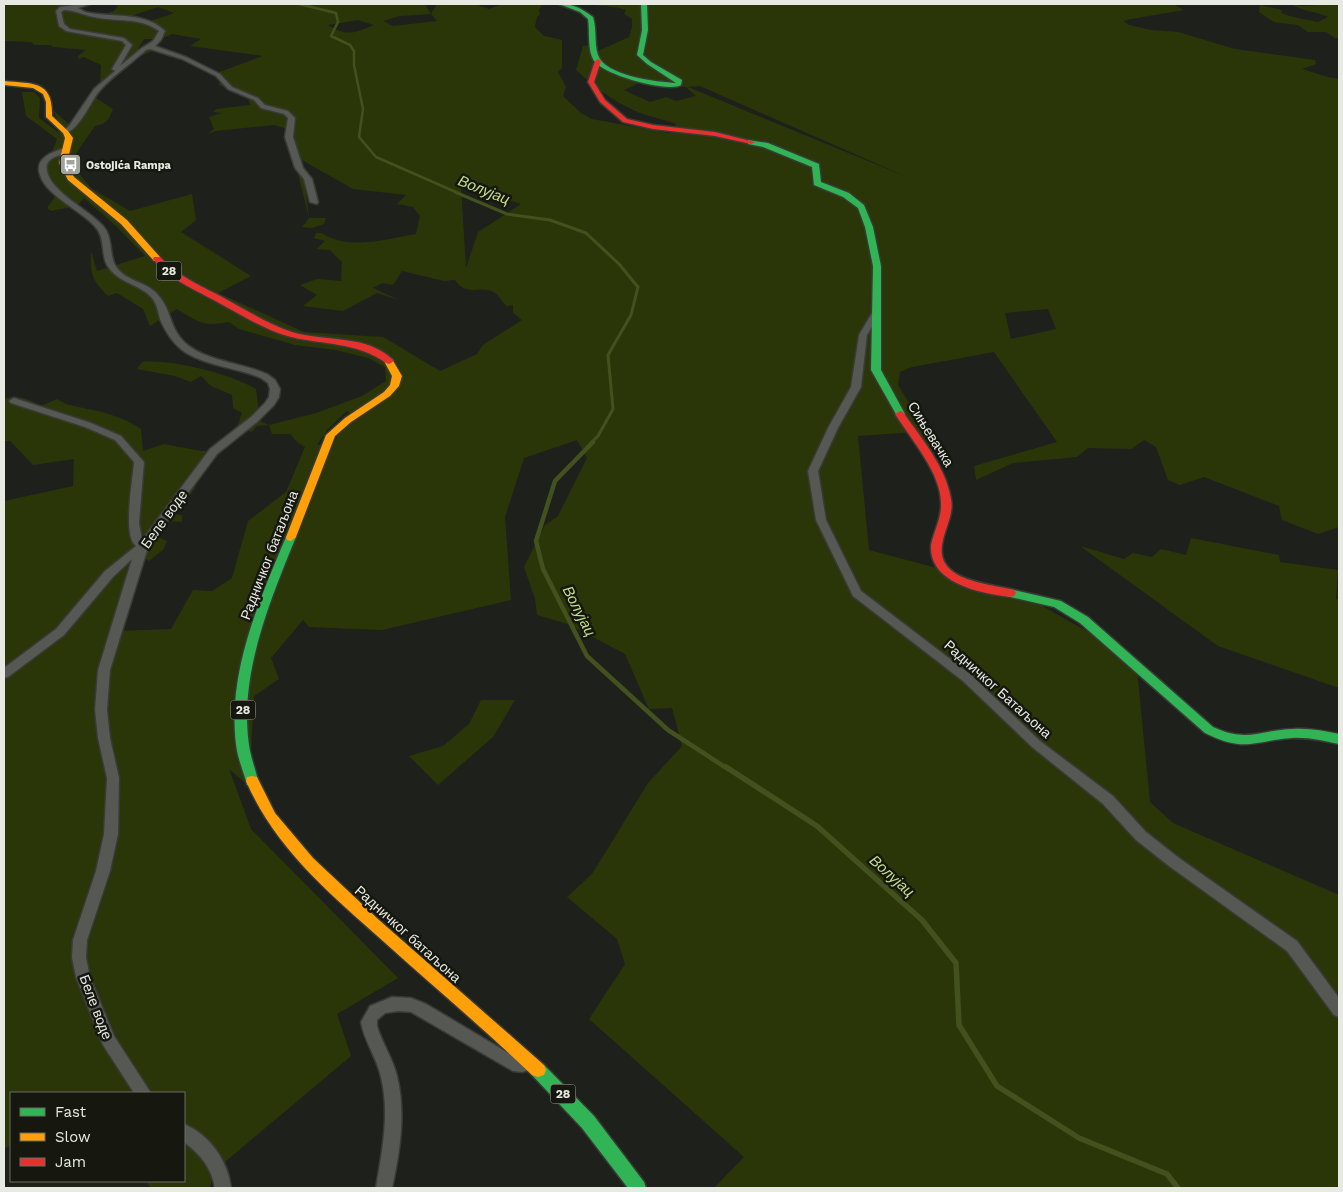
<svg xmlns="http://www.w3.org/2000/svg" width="1343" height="1192" font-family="'Work Sans',sans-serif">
	<rect width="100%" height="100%" fill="#1e201b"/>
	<!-- green -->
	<g fill="#2b3608" fill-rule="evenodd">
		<path d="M4 4H87L79 8C92 14 134 22 148 21 156 20 166 16 174 13L158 7 128 17 111 15 108 13 114 11 118 6 111 4H425L431 14 437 4H474L489 9 503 4H542L539 10 540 15 537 16 535 27 544 36 562 40V68L558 72 566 87 563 96 581 113 592 119 668 133 674 132 676 124C666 120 656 118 646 115 619 106 596 89 576 70L583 46 590 45 595 60 598 51 629 37 632 27V19L624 14 626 10C614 5 602 7 589 4H1173L1184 10 1131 19 1123 21 1129 25 1151 30 1178 32 1235 49 1315 60 1316 64 1302 69 1328 77 1339 79V527L1318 534 1282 520 1279 506 1204 477 1180 485 1168 480 1156 447 1144 440 1131 449 1088 448 1077 457 1013 463 976 480 974 466 1057 442 994 352 912 367 900 372 898 385 928 434 936 459 916 432 858 436 869 550 933 567 1039 604 1136 659 1150 802 1173 823 1339 895V1188H714L744 1157 589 1019 625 964 617 939 567 897 592 874 648 783 682 746 672 708 649 709 625 654 568 624 537 615 535 599 524 567 545 525 558 516 587 458 577 440 524 458 505 517 511 600 382 630 309 627 303 620 271 658 279 679 254 696 251 751 256 792 229 769 251 829 398 978 337 1014 351 1056 213 1172 210 1188H151L146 1181H184V1093H11V1145L4 1149V501L73 486 74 459 33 465 10 441H4V399C17 394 28 399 41 406L57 399C67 406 76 406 88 409 105 412 127 419 141 429L143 451 164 444 201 451H210L191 483 195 488 190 495 181 499 172 514 182 515V522L168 521 156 536 167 541 163 550 149 561 137 553 129 561 115 631 171 629 193 590 212 591 232 578 248 521 286 492 305 447 297 442 290 434H272L269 425 257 426 252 432 237 427 242 413 233 408 232 395 211 386 201 376 191 382 175 376 137 369 142 362C172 359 230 374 256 389L260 421 269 425 316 413 362 396 386 381 385 367 368 358 336 350 295 345 239 329 229 322C204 327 198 322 177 309L150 326 143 309 117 293 108 296C92 280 90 274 91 251L97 271 145 256 117 227 84 198 77 206 51 211 47 208 57 194 40 168 52 152 57 139 26 116 22 92H34L40 98 39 118 58 132H72L59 122 53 110 70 125 93 96 113 109C109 120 106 124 95 126L70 162 91 188 130 211 192 194 196 220 181 232 251 276 218 293 304 332 383 337 440 371 477 354 483 345 522 320 513 313V305L506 306C503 302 499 296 495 293 481 284 467 298 455 280L444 281 402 271 393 285 382 283 373 288 399 300 377 293 343 311 303 306 317 295 300 285 317 279 341 281 342 262 330 250 317 249 325 241 314 238 316 233H322C348 251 386 239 416 234L420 216 413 207 397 204 406 195 353 189 302 160 309 218H326L324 224 312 228 302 227 309 218 287 129 274 125 216 131 207 134 214 129 209 117 222 113 213 112 216 109 250 105 248 96 232 92 218 84 221 82 219 78 214 76V74L263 56 190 46 201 39 172 34 161 39H144L138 49 155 50 138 57 116 73 100 88 101 65 84 57 78 59V56L86 50 53 47 51 45H34L31 42 4 41ZM431 14 437 21 393 26 383 21 400 16ZM358 20 374 25C355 33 347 37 328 25ZM641 82 686 87 696 96 676 101 666 97 650 102 624 90ZM700 86 907 177 688 87ZM461 188 488 193 521 204 478 232 466 268ZM1048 309 1056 329 1011 339 1005 313ZM347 411 356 418 342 429 334 442 317 445 328 429Z"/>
		<path d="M1291 4 1302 6 1339 4V38H1335L1326 32H1308L1298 25 1274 22 1259 12 1260 5 1282 10 1281 13C1293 18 1305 19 1318 22L1328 17C1315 11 1304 12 1291 4Z"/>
		<path d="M1191 538 1279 555 1280 562 1338 570 1336 599 1339 600V688L1218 646 1080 546 1124 559 1133 553 1152 557 1161 549 1186 555Z"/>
		<path d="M481 700H515L493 737 438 785 409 756 443 746 469 724Z"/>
	</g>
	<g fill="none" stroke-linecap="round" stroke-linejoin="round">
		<!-- stream-far3 -->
		<path stroke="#42511e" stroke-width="2.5" d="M299 4 336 13 338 22 331 36 350 45 354 51V65L363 109 359 137 376 157 458 193"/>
		<!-- stream-far2 -->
		<path stroke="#42511e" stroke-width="3" d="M455 192 507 214 550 220 586 233 619 264 638 287 631 315 608 355 613 409 598 436 591 443"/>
		<!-- stream-far1 -->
		<path stroke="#42511e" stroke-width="4.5" d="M593 442 555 481 536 541 543 569 587 656 668 730 728 769"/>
		<!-- stream -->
		<path stroke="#42511e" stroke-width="5.5" d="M726 767 817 826 922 920 956 963 959 1025 997 1086 1079 1138 1167 1174 1178 1188"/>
		<defs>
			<g id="street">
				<path d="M81 4H90L78 8 85 12C111 18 145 11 165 31L161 40 155 46 186 57 220 74 232 87 258 98 265 105 288 111 295 118 293 137 303 168 312 179 318 202 317 204 310 202 304 179 295 168 285 137 288 118 284 114 261 108 254 100 228 89 216 76 182 59 150 49 146 50C131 64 106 80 95 97 89 107 75 134 64 133L62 132 69 126 94 89 115 71 112 69 126 45 122 41 66 31 59 26 56 11 60 7ZM64 10C74 10 83 15 94 17 116 22 140 17 159 31L153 41 142 48 120 66 132 45 124 38 70 29 64 24 61 12Z"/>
				<path d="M62 149 70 151C62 156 44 156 47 171 51 192 89 210 103 226 113 237 109 253 115 265 125 282 147 281 158 295 173 311 168 330 189 346 211 362 242 363 267 374L275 380 280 389 279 397 274 405 257 422 217 454 148 547 110 670 107 710 110 738 119 778 118 834 110 871 87 940 86 958 90 977 114 1036 151 1093H134L103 1045 76 977 72 958 73 940 96 871 104 834 107 778 98 738 95 710 98 670 132 559 113 577 64 635 8 677 4 678V668L56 629 105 571 136 546C122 536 133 479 134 462L115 440 85 427 11 403 9 401 14 398 17 399 91 423 121 436 144 462 139 523 142 540 210 449 251 417 265 403 269 397 270 389 268 383 261 378C236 367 204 366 182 350 172 342 165 331 160 319 158 312 157 304 152 298 139 283 118 284 107 265 101 254 105 239 97 229 83 210 43 196 39 171 37 158 52 152 62 149Z"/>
				<path d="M875 312 879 315 867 335 861 387 838 428 818 471 826 520 861 591 971 675 1040 741 1113 796 1146 832 1179 858 1297 941 1339 998V1017L1334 1015 1287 951 1169 866 1136 840 1103 804 1032 747 963 681 853 596 816 520 808 471 828 428 851 387 859 335 872 313Z"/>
				<path d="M392 997 411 998 426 1004 515 1057H527L532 1059 535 1064 532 1069 522 1072 513 1071 411 1012 399 1011 385 1013 377 1020V1026C382 1043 393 1059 397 1076 406 1113 400 1151 392 1188H376C382 1151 390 1114 381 1077 377 1058 364 1041 361 1022L370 1006Z"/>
				<path d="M184 1124C210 1135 228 1161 231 1188H215C211 1167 201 1155 184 1142Z"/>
			</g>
			<g id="fast">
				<path d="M559 4C572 3 583 9 593 17 597 29 594 43 598 55 605 76 657 82 676 83L647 64 637 55 642 30 641 4H647L648 30 643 55 651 62 682 80 681 85C668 93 604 75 594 61 587 50 590 31 588 19L580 12Z"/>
				<path d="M748 140 768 143 819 164 821 182 849 193 864 205 873 227 881 266V370L905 414 903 416H897L871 370 873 266 865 227 858 208 843 197 814 185 812 167 763 147 748 144Z"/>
				<path d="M291 533 296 537C269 603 237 679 250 751 252 761 256 771 258 781L257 785 252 786 247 785 246 781C243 771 239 761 237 751 225 678 258 603 286 537Z"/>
				<path d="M1010 589 1061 601 1088 617 1213 727C1248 743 1259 730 1293 729 1309 728 1324 731 1339 734V744C1323 741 1309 737 1292 738 1252 741 1246 753 1205 733L1080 623 1054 607 1006 596 1004 593Z"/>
				<path d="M538 1063 544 1065 594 1116 644 1182 646 1188H628L582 1128 532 1075 530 1070 532 1065Z"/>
			</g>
			<g id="slow">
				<path d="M4 81C33 84 53 80 52 116L68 131 73 138 67 163 74 177 127 220 160 257V261H154L121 224 68 180 59 163 65 138 63 133 46 117V102L43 94 33 88 4 85Z"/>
				<path d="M389 358 392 359 402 376 399 386 390 396 351 422 335 436 296 537 291 541 287 540 286 537 326 435 345 418 384 392 390 385 392 376 384 361Z"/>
				<path d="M252 776 257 777 275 813 313 858 379 920 544 1065 546 1070 544 1075 538 1077 532 1075C484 1029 433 986 383 941 329 893 275 848 246 781L247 777Z"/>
			</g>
			<g id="jam">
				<path d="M598 59 601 61 594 82 605 100 627 119 653 125 715 132 755 142 751 144 715 136 653 129 623 122 600 102 588 82 595 61Z"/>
				<path d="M154 257H160C178 276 201 286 224 298 246 310 268 324 292 332 325 342 369 334 394 361L389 364 386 363C357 342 324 345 291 337 266 331 242 315 219 303 196 290 170 280 153 259Z"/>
				<path d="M900 411 903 412C921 438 946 467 951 499 954 513 946 526 943 540 932 582 989 583 1014 590L1016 593 1014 596C1007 598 998 595 991 594 965 589 929 577 931 545 934 531 942 517 941 503 941 473 911 439 895 414Z"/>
			</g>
		</defs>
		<!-- street casing -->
		<use href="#street" stroke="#383a36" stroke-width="3"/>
		<!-- fast casing -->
		<use href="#fast" stroke="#383a36" stroke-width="3"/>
		<!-- slow casing -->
		<use href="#slow" stroke="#383a36" stroke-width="3"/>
		<!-- jam casing -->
		<use href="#jam" stroke="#383a36" stroke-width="3"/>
		<!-- street -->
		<use href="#street" fill="#565854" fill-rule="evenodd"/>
		<!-- fast -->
		<use href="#fast" fill="#30b455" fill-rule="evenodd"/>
		<!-- slow -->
		<use href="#slow" fill="#ff9f0a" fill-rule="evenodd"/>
		<!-- jam -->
		<use href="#jam" fill="#e5322d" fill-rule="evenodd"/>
	</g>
	<!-- icons -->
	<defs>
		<symbol id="bus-square" viewBox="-11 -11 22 22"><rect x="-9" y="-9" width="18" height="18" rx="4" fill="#a1a39d" stroke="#161810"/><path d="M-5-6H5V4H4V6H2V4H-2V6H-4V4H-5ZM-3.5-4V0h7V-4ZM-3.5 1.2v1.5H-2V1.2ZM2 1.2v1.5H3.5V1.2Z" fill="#fff"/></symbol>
	</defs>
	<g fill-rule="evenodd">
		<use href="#bus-square" x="58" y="152" width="25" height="25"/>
	</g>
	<g text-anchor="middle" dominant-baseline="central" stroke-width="5" stroke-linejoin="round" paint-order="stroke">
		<!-- far-poi labels -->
		<g font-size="11" font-weight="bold" fill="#e7e9e3" stroke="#161810" text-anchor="start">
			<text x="86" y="165">Ostojića Rampa</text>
		</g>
		<!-- shield labels -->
		<g fill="#161810" stroke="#a8aaa4" stroke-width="1">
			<rect x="156.5" y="261.5" width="25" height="19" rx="4"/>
			<rect x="230.5" y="700.5" width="25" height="19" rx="4"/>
			<rect x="550.5" y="1084.5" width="25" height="19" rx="4"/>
		</g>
		<g font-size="12" font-weight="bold" fill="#e7e9e3">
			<text x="169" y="271">28</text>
			<text x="243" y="710">28</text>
			<text x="563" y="1094">28</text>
		</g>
		<!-- street labels -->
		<g font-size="14" fill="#e7e9e3" stroke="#161810">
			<text transform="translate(931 434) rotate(58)">Сињевачка</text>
			<text transform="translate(164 519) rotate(-54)">Беле воде</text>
			<text transform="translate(269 555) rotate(-69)">Радничког батаљона</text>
			<text transform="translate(998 689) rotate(42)">Радничког Батаљона</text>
			<text transform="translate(408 934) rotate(42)">Радничког батаљона</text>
			<text transform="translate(96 1007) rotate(69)">Беле воде</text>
		</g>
		<!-- water labels -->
		<g font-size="15" font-style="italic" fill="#c3de8a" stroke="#161810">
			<text transform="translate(484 190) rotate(22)">Волујац</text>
			<text transform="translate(579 611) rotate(63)">Волујац</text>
			<text transform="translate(892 876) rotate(42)">Волујац</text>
		</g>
	</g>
	<!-- border -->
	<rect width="1343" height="1192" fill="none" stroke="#e7e9e3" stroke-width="10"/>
	<!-- legend -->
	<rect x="10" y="1092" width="175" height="90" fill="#161810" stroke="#6a6c64"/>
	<rect x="20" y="1108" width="25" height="8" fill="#30b455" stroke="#6a6c64"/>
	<text x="55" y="1117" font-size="15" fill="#e7e9e3">Fast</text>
	<rect x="20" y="1133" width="25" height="8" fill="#ff9f0a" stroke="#6a6c64"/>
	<text x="55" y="1142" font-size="15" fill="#e7e9e3">Slow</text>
	<rect x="20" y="1158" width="25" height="8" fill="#e5322d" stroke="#6a6c64"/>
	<text x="55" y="1167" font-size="15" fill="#e7e9e3">Jam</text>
</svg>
